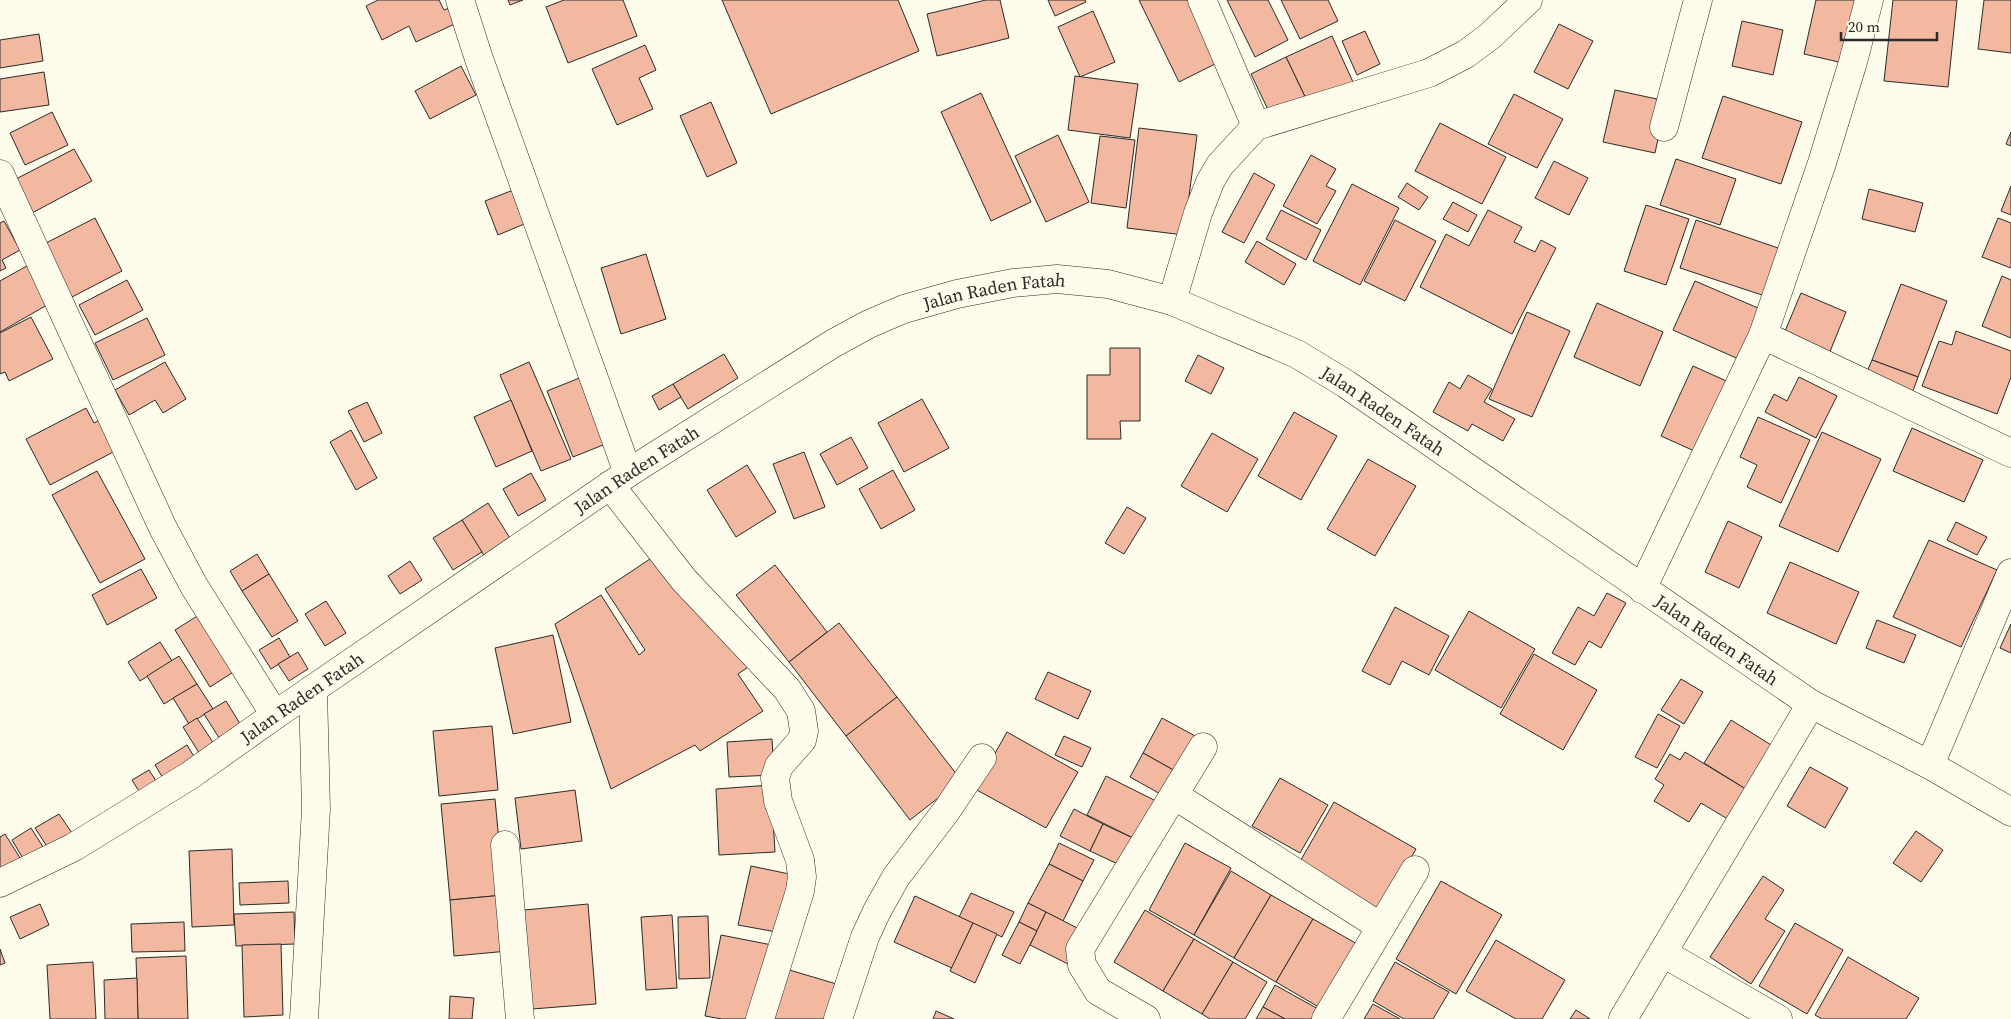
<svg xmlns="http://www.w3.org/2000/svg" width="2011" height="1019" font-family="'Source Serif 4',serif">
	<rect width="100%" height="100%" fill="#fdfbea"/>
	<!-- building -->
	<g fill="#f2b8a0" stroke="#2b2b2b">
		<path d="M378 0H439L444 10 452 7 459 22 416 42 409 26 382 40 366 6Z"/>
		<path d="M508 0H523L510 5Z"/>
		<path d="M564 0H623L637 36 568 63 546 7Z"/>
		<path d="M722 0H898L919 51 771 114Z"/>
		<path d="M986 0H1000L1009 38 937 56 927 14Z"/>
		<path d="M1048 0H1085L1086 2 1055 16Z"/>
		<path d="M1139 0H1189L1219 62 1179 82Z"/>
		<path d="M1227 0H1268L1288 40 1255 57Z"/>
		<path d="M1281 0H1328L1338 21 1300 39Z"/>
		<path d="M1816 0H1857L1843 63 1804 54Z"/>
		<path d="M1893 0H1957L1948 87 1884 81Z"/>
		<path d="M1984 0H2011V53L1978 49Z"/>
		<path d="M1093 11 1115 62 1080 77 1058 27Z"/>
		<path d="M1742 21 1783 30 1773 75 1732 66Z"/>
		<path d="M1559 24 1593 41 1568 89 1534 72Z"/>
		<path d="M1365 31 1380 64 1357 75 1342 41Z"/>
		<path d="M39 34 43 61 0 68V40Z"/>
		<path d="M1332 36 1353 82 1308 103 1286 57Z"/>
		<path d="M645 45 656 70 639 78 653 109 617 125 592 69Z"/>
		<path d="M1286 57 1308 103 1273 120 1251 74Z"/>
		<path d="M461 66 476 95 430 119 415 91Z"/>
		<path d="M44 72 49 105 0 112V79Z"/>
		<path d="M1075 76 1138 84 1130 138 1068 130Z"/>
		<path d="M1615 90 1666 101 1655 153 1603 142Z"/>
		<path d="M981 93 1031 202 991 221 941 112Z"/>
		<path d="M1514 94 1563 119 1537 168 1488 144Z"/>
		<path d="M1723 96 1802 122 1781 184 1702 158Z"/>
		<path d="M711 102 737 163 707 177 680 116Z"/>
		<path d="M52 112 68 145 25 165 10 133Z"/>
		<path d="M1440 123 1506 157 1482 204 1415 171Z"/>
		<path d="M1139 128 1197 135 1184 235 1127 228Z"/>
		<path d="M2011 132V146L2006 144Z"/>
		<path d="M1058 135 1089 202 1046 222 1015 156Z"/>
		<path d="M1100 136 1135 140 1126 208 1091 203Z"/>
		<path d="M74 149 92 181 32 213 14 180Z"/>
		<path d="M1311 155 1336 169 1326 186 1336 191 1317 224 1283 206Z"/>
		<path d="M1676 159 1736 179 1720 225 1660 205Z"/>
		<path d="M1554 161 1588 178 1569 215 1535 198Z"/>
		<path d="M1254 173 1275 185 1244 243 1222 232Z"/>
		<path d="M1407 183 1428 197 1419 210 1398 197Z"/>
		<path d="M1352 184 1399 208 1360 285 1313 261Z"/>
		<path d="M2011 186V215L2001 211Z"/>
		<path d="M516 189 529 222 498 235 485 201Z"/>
		<path d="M1869 189 1923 203 1915 232 1862 219Z"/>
		<path d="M1453 202 1477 215 1468 232 1443 219Z"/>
		<path d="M1646 205 1689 219 1666 285 1624 271Z"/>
		<path d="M1281 210 1321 230 1306 260 1266 239Z"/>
		<path d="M1488 210 1522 227 1514 242 1535 252 1541 240 1556 248 1512 334 1420 287 1446 234 1469 246Z"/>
		<path d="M95 218 122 271 72 297 44 244Z"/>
		<path d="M1998 218 2011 223V268L1982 257Z"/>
		<path d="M1395 220 1436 241 1405 301 1364 281Z"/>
		<path d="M1696 220 1787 251 1771 298 1680 268Z"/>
		<path d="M4 221 20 250 2 260 6 268 0 271V223Z"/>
		<path d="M1257 241 1296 264 1284 285 1245 262Z"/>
		<path d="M646 254 666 319 621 334 601 268Z"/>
		<path d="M32 263 54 301 0 332V281Z"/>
		<path d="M2002 276 2011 280V338L1982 326Z"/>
		<path d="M127 280 143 310 95 335 79 305Z"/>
		<path d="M1695 281 1765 311 1743 361 1673 330Z"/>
		<path d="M1901 284 1947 301 1918 377 1872 360Z"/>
		<path d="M1801 293 1846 312 1829 354 1783 336Z"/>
		<path d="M1597 303 1663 332 1640 386 1574 357Z"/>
		<path d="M1527 312 1570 331 1532 417 1489 399Z"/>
		<path d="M31 317 53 359 9 381 5 372 0 374V333Z"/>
		<path d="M147 318 165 355 113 380 95 343Z"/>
		<path d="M1956 331 2011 351V377L1997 414 1922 386 1939 341 1952 345Z"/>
		<path d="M1110 348H1140V421H1120L1121 439H1087V375H1110Z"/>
		<path d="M724 354 738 378 688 409 673 384Z"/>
		<path d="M1198 355 1224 368 1211 394 1185 381Z"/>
		<path d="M1872 360 1918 377 1910 399 1863 381Z"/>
		<path d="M165 362 186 399 163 413 155 400 129 415 115 390Z"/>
		<path d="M529 362 571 459 541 471 500 375Z"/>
		<path d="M1693 366 1733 384 1701 454 1661 436Z"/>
		<path d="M1468 375 1492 389 1484 402 1515 419 1503 441 1472 424 1468 431 1433 412 1449 382 1460 389Z"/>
		<path d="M582 377 608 443 573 457 547 391Z"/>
		<path d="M1799 377 1837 396 1816 438 1765 412 1774 394 1787 401Z"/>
		<path d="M673 384 681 397 659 410 652 396Z"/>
		<path d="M922 399 949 448 904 472 878 423Z"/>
		<path d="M511 400 532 451 496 467 474 417Z"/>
		<path d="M367 402 382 433 364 442 348 411Z"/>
		<path d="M86 408 94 423 103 418 119 449 50 485 26 439Z"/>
		<path d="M1294 412 1337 436 1301 500 1258 476Z"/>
		<path d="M1758 417 1810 440 1781 503 1747 487 1757 465 1740 457Z"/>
		<path d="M1912 428 1983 460 1964 502 1893 471Z"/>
		<path d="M351 430 377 478 356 490 330 442Z"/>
		<path d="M1822 432 1881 459 1838 552 1779 526Z"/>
		<path d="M1212 433 1258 459 1227 512 1181 486Z"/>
		<path d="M851 437 868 468 837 485 820 454Z"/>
		<path d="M804 452 825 507 794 519 773 464Z"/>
		<path d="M1368 459 1416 486 1375 556 1327 529Z"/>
		<path d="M747 465 776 512 736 537 707 490Z"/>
		<path d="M893 470 915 510 881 529 859 489Z"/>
		<path d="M97 471 145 559 100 583 52 495Z"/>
		<path d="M531 473 546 500 518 516 503 489Z"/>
		<path d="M488 503 513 543 486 559 462 520Z"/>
		<path d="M1127 507 1146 518 1124 554 1105 543Z"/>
		<path d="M462 520 482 552 453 570 433 538Z"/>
		<path d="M1728 521 1762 537 1739 588 1705 572Z"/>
		<path d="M1956 522 1987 537 1977 555 1947 540Z"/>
		<path d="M1929 540 1997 570 1961 647 1893 617Z"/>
		<path d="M659 553 754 663 738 674 763 711 700 751 695 745 611 789 555 624 601 595 639 655 645 650 605 589Z"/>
		<path d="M257 554 269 574 242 591 230 571Z"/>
		<path d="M410 561 422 580 400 594 388 576Z"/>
		<path d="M1790 562 1859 592 1836 644 1767 613Z"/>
		<path d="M775 565 827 632 789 662 736 595Z"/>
		<path d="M141 569 157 598 107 625 92 595Z"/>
		<path d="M269 574 298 621 272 637 242 591Z"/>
		<path d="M1607 593 1626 603 1601 648 1589 641 1575 665 1552 653 1578 607 1594 616Z"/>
		<path d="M326 601 346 633 325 646 305 614Z"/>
		<path d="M1395 607 1449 636 1429 675 1402 661 1390 685 1362 671Z"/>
		<path d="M1469 611 1535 649 1501 708 1435 670Z"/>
		<path d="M202 613 238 669 210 687 175 630Z"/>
		<path d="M1877 620 1916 635 1904 663 1866 648Z"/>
		<path d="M839 623 897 697 846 736 789 662Z"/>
		<path d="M2011 624V653L2000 648Z"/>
		<path d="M553 635 571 722 513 734 495 648Z"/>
		<path d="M279 638 290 657 271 669 259 650Z"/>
		<path d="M160 642 172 661 140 681 128 662Z"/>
		<path d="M298 652 308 669 289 681 278 664Z"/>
		<path d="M1534 654 1597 690 1563 750 1500 714Z"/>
		<path d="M179 656 197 684 164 704 147 676Z"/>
		<path d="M1048 672 1091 691 1078 719 1035 699Z"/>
		<path d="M1681 679 1703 692 1684 724 1661 710Z"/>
		<path d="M197 684 213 709 189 724 173 698Z"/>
		<path d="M897 697 961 780 910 820 846 736Z"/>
		<path d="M226 701 242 727 221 741 204 714Z"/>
		<path d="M1658 714 1680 726 1657 768 1635 757Z"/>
		<path d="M197 718 216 747 201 756 183 727Z"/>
		<path d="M1162 718 1197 737 1177 772 1143 753Z"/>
		<path d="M1731 720 1776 748 1749 791 1704 763Z"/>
		<path d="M492 726 498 790 439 796 433 731Z"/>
		<path d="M1007 732 1078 772 1046 828 975 789Z"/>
		<path d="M1064 736 1091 748 1082 767 1055 755Z"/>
		<path d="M772 739 774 775 729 777 727 742Z"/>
		<path d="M187 745 198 763 166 783 155 765Z"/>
		<path d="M1685 752 1749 791 1731 821 1701 803 1689 822 1654 801 1664 785 1655 779 1670 754 1680 760Z"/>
		<path d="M1143 753 1177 772 1164 796 1130 777Z"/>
		<path d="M1810 767 1848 788 1825 828 1787 806Z"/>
		<path d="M149 770 162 790 145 801 132 780Z"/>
		<path d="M1106 776 1162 804 1135 839 1087 815Z"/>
		<path d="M1280 778 1328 805 1300 853 1252 826Z"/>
		<path d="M771 785 775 852 719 855 716 789Z"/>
		<path d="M575 790 582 841 521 849 515 798Z"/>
		<path d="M495 799 504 895 450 900 441 804Z"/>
		<path d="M1334 802 1416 849 1379 912 1298 865Z"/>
		<path d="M1074 809 1103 824 1090 851 1060 836Z"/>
		<path d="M59 814 72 833 48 848 35 828Z"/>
		<path d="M1103 824 1135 839 1122 866 1090 851Z"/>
		<path d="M31 828 45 850 25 862 12 840Z"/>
		<path d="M1916 831 1943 850 1921 882 1893 863Z"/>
		<path d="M5 834 20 858 0 870V837Z"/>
		<path d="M1059 843 1094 860 1083 881 1049 864Z"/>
		<path d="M1185 843 1231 868 1194 935 1149 910Z"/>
		<path d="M232 849 234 925 192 927 189 851Z"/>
		<path d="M1049 864 1083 881 1063 921 1028 903Z"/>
		<path d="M751 866 794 875 782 933 738 925Z"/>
		<path d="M1231 871 1271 895 1234 958 1194 935Z"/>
		<path d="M1763 876 1784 890 1765 919 1785 931 1751 984 1710 957Z"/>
		<path d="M288 881 289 903 240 905 239 883Z"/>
		<path d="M1441 881 1502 915 1456 994 1396 959Z"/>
		<path d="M971 893 1014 912 1002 937 959 917Z"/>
		<path d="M504 895 508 951 454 956 450 900Z"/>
		<path d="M1271 895 1313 919 1276 982 1234 958Z"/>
		<path d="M915 896 973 923 952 968 894 942Z"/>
		<path d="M1028 903 1046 912 1037 931 1019 922Z"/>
		<path d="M40 904 49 925 20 939 10 917Z"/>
		<path d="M588 904 596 1004 532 1009 524 910Z"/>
		<path d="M1145 910 1194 939 1163 991 1114 962Z"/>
		<path d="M294 912 295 944 236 946 234 914Z"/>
		<path d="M1046 912 1085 932 1068 964 1030 945Z"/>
		<path d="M672 915 677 988 646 990 641 917Z"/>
		<path d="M708 916 710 978 679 979 678 917Z"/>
		<path d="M1313 919 1359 945 1322 1009 1276 982Z"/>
		<path d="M184 922 185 951 132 952 131 924Z"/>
		<path d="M1019 922 1037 931 1020 964 1002 955Z"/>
		<path d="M973 923 997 934 975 983 950 971Z"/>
		<path d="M1795 923 1843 950 1807 1014 1759 986Z"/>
		<path d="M721 935 772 945 756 1019H722L705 1016Z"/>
		<path d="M1194 939 1233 962 1202 1014 1163 991Z"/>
		<path d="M1496 940 1565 980 1542 1019H1516L1466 991Z"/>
		<path d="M281 944 283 1015 244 1017 242 945Z"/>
		<path d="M0 949 5 963 0 965Z"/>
		<path d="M186 956 188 1019H138L136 958Z"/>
		<path d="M1848 957 1919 998 1906 1019H1822L1815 1015Z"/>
		<path d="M93 962 96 1019H50L47 965Z"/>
		<path d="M1233 962 1267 982 1245 1019H1210L1202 1014Z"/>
		<path d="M1395 962 1449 992 1433 1019H1404L1373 1001Z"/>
		<path d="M786 969 840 985 830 1019H771Z"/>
		<path d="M137 978 138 1019H105L104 980Z"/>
		<path d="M1275 985 1320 1010 1315 1019H1285L1263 1007Z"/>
		<path d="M450 996 474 998 472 1019H449Z"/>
		<path d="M1373 1004 1400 1019H1364Z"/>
		<path d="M1263 1007 1285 1019H1256Z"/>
		<path d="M1576 1010 1590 1019H1570Z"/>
		<path d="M936 1011 954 1019H933Z"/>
	</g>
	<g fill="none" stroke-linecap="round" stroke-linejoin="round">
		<defs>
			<g id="minor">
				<path d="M460 0 479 59 628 473"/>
				<path d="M1202 0 1256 126"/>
				<path d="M1664 127 1698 0"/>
				<path d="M0 174 163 528 194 586 275 715"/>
				<path d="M1172 301 1198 213 1210 182 1220 165 1256 126 1429 73 1466 54 1490 36 1528 0"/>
				<path d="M1763 335 2011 453"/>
				<path d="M610 485 684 580 787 689 801 711 804 731 802 740 779 766 775 778 778 801 800 860 802 877 800 891 760 1019"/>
				<path d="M1642 589 1763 335 1822 163 1853 62 1869 0"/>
				<path d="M1930 765 2011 573"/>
				<path d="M1174 795 1381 927"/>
				<path d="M505 845 520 1019"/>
				<path d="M1663 953 1778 1019"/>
				<path d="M304 1019 316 809 313 690"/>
				<path d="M838 1019 865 937 877 911 896 877 947 810 982 758"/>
				<path d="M1146 1019 1098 991 1082 965 1080 949 1203 747"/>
				<path d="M1326 1019 1415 870"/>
				<path d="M1623 1019 1811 704"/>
			</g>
			<g id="highway">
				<path id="s1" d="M0 883 74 847 189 776 275 715 628 473 834 343 869 324 904 309 957 294 1013 283 1057 279 1108 284 1172 301 1297 354 1346 384 1811 704 1930 765 2011 812"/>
			</g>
		</defs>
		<!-- minor casing -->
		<use href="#minor" stroke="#2b2b2b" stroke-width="29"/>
		<!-- highway casing -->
		<use href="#highway" stroke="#2b2b2b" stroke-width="29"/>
		<!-- minor -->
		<use href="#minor" stroke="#fdfbea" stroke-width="28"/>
		<!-- highway -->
		<use href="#highway" stroke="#fdfbea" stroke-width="28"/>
	</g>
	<g text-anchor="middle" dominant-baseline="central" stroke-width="4" stroke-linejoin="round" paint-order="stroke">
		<!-- street labels -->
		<g font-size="18" fill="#2b2b2b" stroke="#fdfbea">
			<text stroke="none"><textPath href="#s1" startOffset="1165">Jalan Raden Fatah</textPath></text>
			<text stroke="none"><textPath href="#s1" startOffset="1585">Jalan Raden Fatah</textPath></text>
			<text stroke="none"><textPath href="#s1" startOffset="760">Jalan Raden Fatah</textPath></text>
			<text stroke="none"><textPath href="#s1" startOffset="1990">Jalan Raden Fatah</textPath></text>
			<text stroke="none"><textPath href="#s1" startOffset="355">Jalan Raden Fatah</textPath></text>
		</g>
	</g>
	<!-- scale -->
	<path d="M1841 32v8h96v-8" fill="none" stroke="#2b2b2b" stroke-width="2.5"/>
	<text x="1848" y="32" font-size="15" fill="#2b2b2b" stroke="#fdfbea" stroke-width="4" paint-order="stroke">20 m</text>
</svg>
